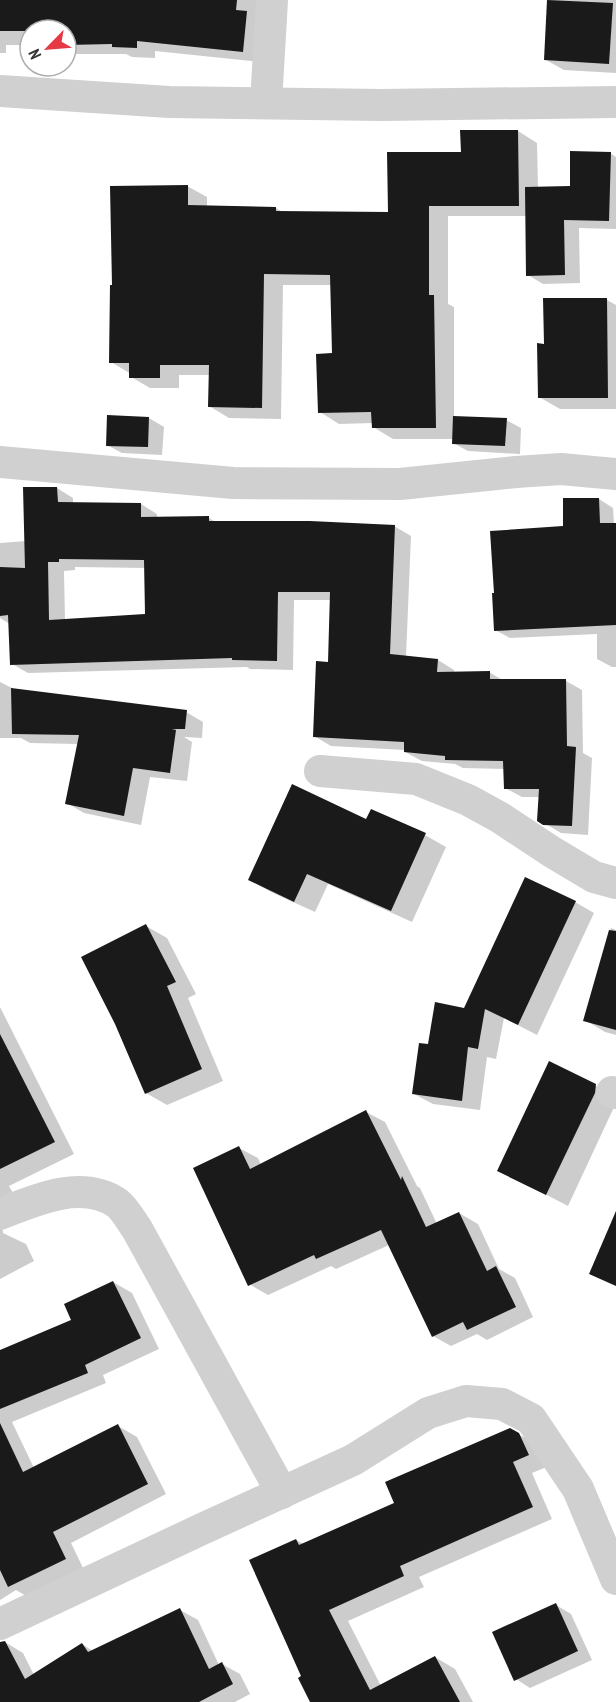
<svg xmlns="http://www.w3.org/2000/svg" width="616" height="1702" font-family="'PT Sans Narrow',sans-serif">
	<rect width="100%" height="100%" fill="#fff"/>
	<!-- shadow -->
	<g fill="#0003" fill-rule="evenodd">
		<path d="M0 0H267L261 62 155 51V58L132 57 126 54H66V30H30V45H6V53H0Z"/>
		<path d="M549 0H616V73L564 70 546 60Z"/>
		<path d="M518 131 537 143 538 188 571 187 610 153 616 157V229L579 228 580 283 543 284 528 275 527 216H448V304L454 307V417L506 420 521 428 520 454 468 451 453 443 454 439H393L373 427V423L339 424 320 412 333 355 332 285H283L281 419 229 418 209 406 210 375H179V388H150L131 377V374L111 362 187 186 207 197V207L276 208 284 213 389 214 462 153Z"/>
		<path d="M607 300 616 305V409H560L539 397 545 345Z"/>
		<path d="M149 418 164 427 162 455 122 453 107 445Z"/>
		<path d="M57 488 73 498V504H141L157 514V519L209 518 217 523 394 526 411 536 406 657 438 660 454 670V673L489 672 504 681H566L582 690 583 753 592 758 588 835 561 833 539 820 540 797H522L505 788V769L463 768 455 764 422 761 405 752V750L331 746 314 736 329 664 332 600H294L293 670 250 669 247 667 28 673 12 664 10 624 0 618V543L26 541ZM75 567 146 568 147 615 65 621 64 571 75 570Z"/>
		<path d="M599 499 613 508 614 524H616V667H612L597 659V634L510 638 495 630 565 528Z"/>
		<path d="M0 682 14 689 186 712 203 722 202 738 184 737 192 742 187 781 150 777 141 825 84 813 67 803 78 744 30 743 21 738H0Z"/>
		<path d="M372 811 425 835 446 847 412 922 328 884 315 912 271 892 250 880 367 821Z"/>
		<path d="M575 902 594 913 537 1035 504 1018 496 1059 487 1057 480 1110 433 1104 414 1094 465 1010Z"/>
		<path d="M146 926 167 938 196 994 188 998 223 1081 167 1105 146 1093Z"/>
		<path d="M611 928 616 930V1035L605 1032 585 1020Z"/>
		<path d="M0 1007 74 1154 9 1186 13 1193 2 1223 3 1233 26 1244 34 1261 0 1279Z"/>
		<path d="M596 1086 616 1098 615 1105 568 1206 499 1170Z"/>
		<path d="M366 1112 385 1122 417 1186 420 1188 437 1224 459 1213 478 1224 499 1269 515 1278 533 1317 487 1340 477 1334 451 1346 433 1336 389 1245 336 1269 331 1266 268 1295 249 1284 239 1148 258 1158 261 1165Z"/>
		<path d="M113 1282 132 1293 159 1349 103 1375 106 1383 12 1422 34 1468 118 1426 137 1437 166 1494 71 1543 84 1570 28 1597 16 1590 0 1600V1351L73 1321Z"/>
		<path d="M518 1434 539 1446 549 1466 532 1473 552 1519 419 1577 424 1587 348 1621 381 1686 435 1657 455 1669 473 1702H312L303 1676 296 1540 304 1544 396 1503Z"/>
		<path d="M556 1605 571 1614 592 1660 530 1688 516 1679Z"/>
		<path d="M180 1610 198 1620 219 1665 222 1664 240 1674 250 1694 235 1702H0V1643L5 1642 23 1653 34 1675 82 1644 93 1651Z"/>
	</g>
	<!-- building -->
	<g fill="#1a1a1a" fill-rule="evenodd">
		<path d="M0 0H237L236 10 247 11 243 52 137 41V48L112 47V44L66 45V30H30V36H26V31H0Z"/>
		<path d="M547 0 613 3 609 64 544 60Z"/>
		<path d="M460 130H518L519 206H429V295H434L436 428H372L371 412 318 413 316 354 332 353 330 275 264 274 262 408 208 407 209 365H160V378H129V363H109L110 285H112L110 186 188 185V205L276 207V211L388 212 387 152H461Z"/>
		<path d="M570 151 611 152 609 221 564 220 565 275 526 276 525 187 570 186Z"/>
		<path d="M543 298H607L608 398H538L537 343 544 344Z"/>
		<path d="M107 415 149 417 148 447 106 446Z"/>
		<path d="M453 416 507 418 505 446 452 444Z"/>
		<path d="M23 487H57L58 502 141 503V517L209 516V521H310L395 525 390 654 438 659 437 672 490 671V679H566L567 746 576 747 572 826 543 825 537 821 539 789H504L503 761 445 760V756L404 752V742L313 737 316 661 328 662 330 592H278L277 661 232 660V658L10 665 8 615 0 616V567L25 568ZM59 559 144 560 145 614 49 620 48 562H59Z"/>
		<path d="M563 498H599L600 523H616V625L494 631 492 593H494L490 531 563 526Z"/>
		<path d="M11 688 187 710 185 729H172L176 730 170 773 133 768 124 816 65 804 79 735 12 734Z"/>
		<path d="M292 784 366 819 371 809 426 833 391 911 307 874 294 902 248 880Z"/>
		<path d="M525 877 576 901 518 1025 485 1009 478 1049 468 1047 462 1101 412 1094 419 1043 428 1044 435 1002 464 1008Z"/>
		<path d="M146 924 176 982 167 986 202 1069 145 1094 115 1024 81 957Z"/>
		<path d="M609 930 616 931V1030L583 1021Z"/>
		<path d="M0 1034 55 1142 0 1169Z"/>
		<path d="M549 1061 596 1084 595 1093 546 1195 497 1171Z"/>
		<path d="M366 1110 401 1180 402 1176 426 1227 459 1212 487 1271 496 1266 516 1307 467 1330 463 1322 432 1337 381 1230 316 1259 314 1255 248 1286 193 1168 239 1146 250 1169Z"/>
		<path d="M616 1211V1286L589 1274Z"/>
		<path d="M113 1281 141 1338 85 1365 88 1373 0 1409V1350L71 1320 64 1304Z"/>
		<path d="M0 1423 23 1472 118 1424 148 1484 53 1532 66 1559 8 1587 0 1570Z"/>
		<path d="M510 1428 519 1433 529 1455 513 1462 533 1507 400 1566 404 1576 329 1610 370 1690 435 1656 460 1702H310L298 1678 301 1676 249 1560 296 1539 299 1545 394 1503 385 1482Z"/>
		<path d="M556 1603 578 1651 514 1681 492 1632Z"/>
		<path d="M180 1608 209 1669 222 1662 233 1684 199 1702H0V1642L5 1641 25 1679 82 1643 88 1652Z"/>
	</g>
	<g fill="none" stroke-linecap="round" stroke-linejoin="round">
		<!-- street -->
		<g stroke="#d0d0d0" stroke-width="32">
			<path d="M0 91 169 102 382 105 616 102"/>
			<path d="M266 103 272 0"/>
			<path d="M0 462 233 483 400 484 516 472 561 469 616 474"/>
			<path d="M320 771 416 779 468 800 499 817 552 852 594 877 616 883"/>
			<path d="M612 1092 616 1093"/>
			<path d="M0 1214C35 1200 81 1179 117 1203 125 1209 131 1221 137 1229L282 1493"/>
			<path d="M0 1624 202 1529 353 1460 428 1413 466 1401 502 1404 531 1419 578 1489 616 1579"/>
		</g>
	</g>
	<!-- north arrow -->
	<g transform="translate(48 48) rotate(245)"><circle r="28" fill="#ffffff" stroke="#adadad" stroke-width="1.5"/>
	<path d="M0-4.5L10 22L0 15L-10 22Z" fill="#e63946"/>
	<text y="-9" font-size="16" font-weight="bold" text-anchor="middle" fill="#333333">N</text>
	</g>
</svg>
